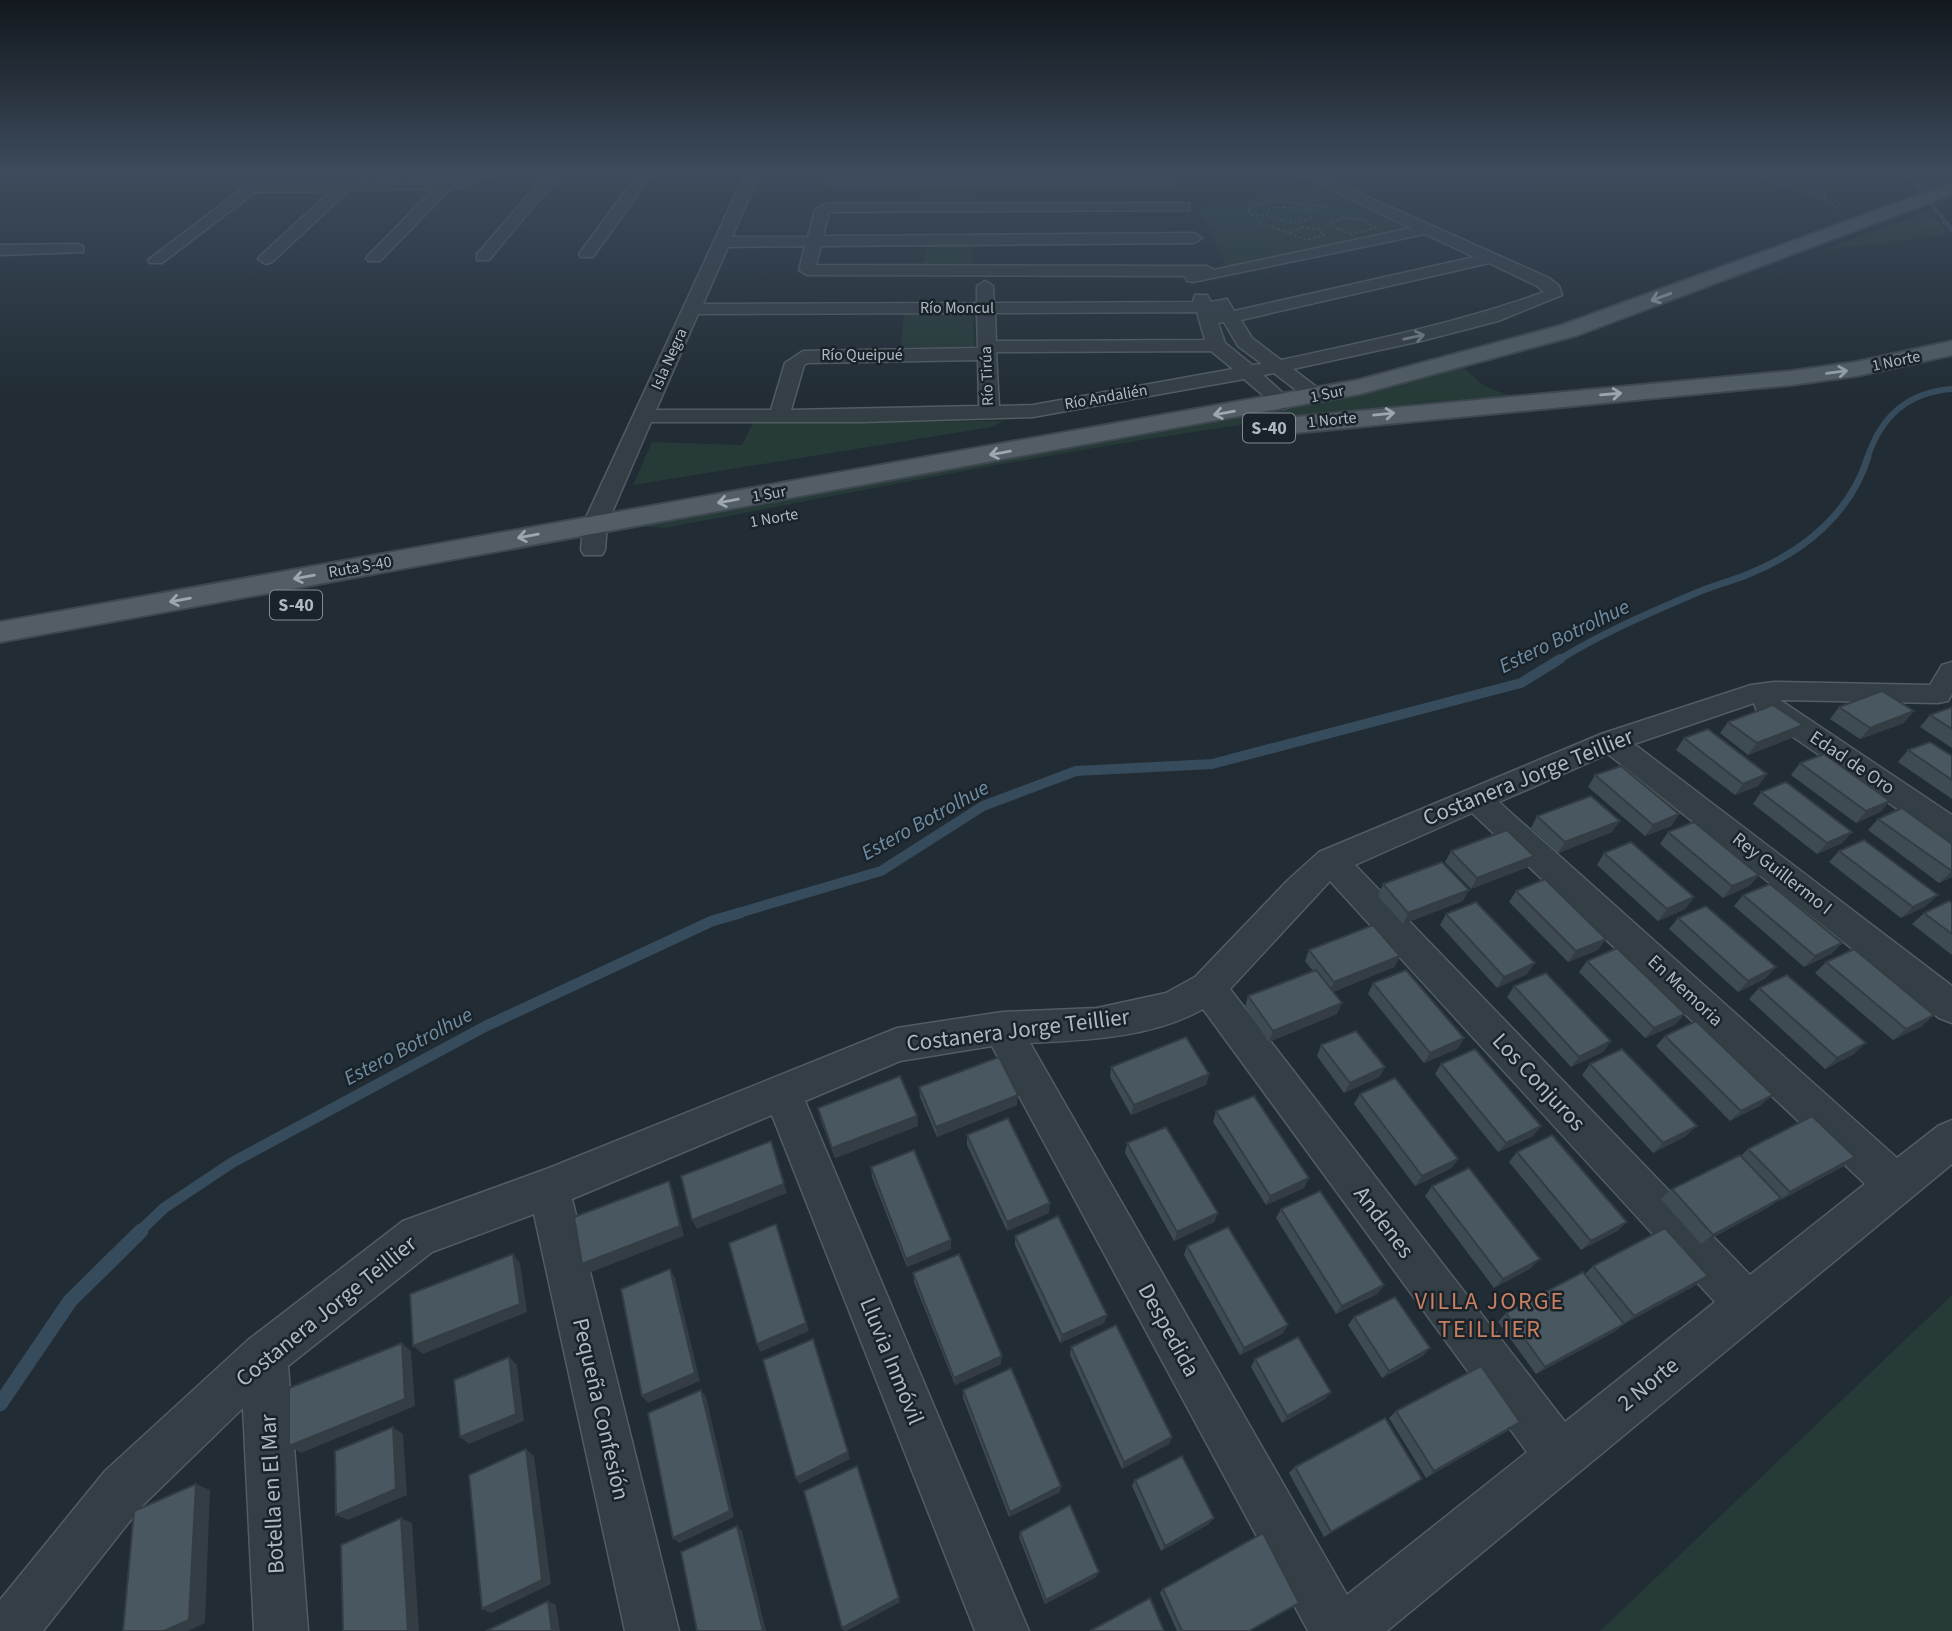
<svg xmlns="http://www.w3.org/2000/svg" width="1952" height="1631" font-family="'Source Sans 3',sans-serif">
	<rect width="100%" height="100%" fill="#212c34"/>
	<!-- green -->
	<g fill="#263a37">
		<path d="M1316 186 1412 229 1228 269 1199 208Z"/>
		<path d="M924 187H971V207H921Z"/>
		<path d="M1929 210 1950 235 1824 250Z"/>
		<path d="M972 242V271H921L927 243Z"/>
		<path d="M973 310 974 347H901L904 311Z"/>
		<path d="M1462 366 1483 385 1510 396C1224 415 944 476 664 528L638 526 1342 395Z"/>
		<path d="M1003 421 992 427 633 485 652 442 742 445 753 423Z"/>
		<path d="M1952 1295V1631H1600Z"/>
	</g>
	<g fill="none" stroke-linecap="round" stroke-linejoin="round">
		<!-- stream-far5 -->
		<path stroke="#364b5b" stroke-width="4.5" d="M1913 170 1910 177 1952 230"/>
		<!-- stream-far4 -->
		<path stroke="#364b5b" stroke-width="6" d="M1867 459C1880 418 1907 392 1952 389"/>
		<!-- stream-far3 -->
		<path stroke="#364b5b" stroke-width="7" d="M1557 661C1600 634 1649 613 1696 593 1714 585 1733 581 1751 573 1804 551 1850 514 1868 457"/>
		<!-- stream-far2 -->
		<path stroke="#364b5b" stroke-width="10" d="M735 914 881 871 983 806 1076 771 1212 764 1521 683 1560 659"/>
		<!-- stream-far1 -->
		<path stroke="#364b5b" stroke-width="11" d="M139 1232 164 1208 233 1162 486 1026 712 921 740 913"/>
		<!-- stream -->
		<path stroke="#364b5b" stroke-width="15" d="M0 1404 70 1301 141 1231"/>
		<defs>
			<g id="minor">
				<path d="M484 170H503L462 187 451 188 380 261H368L366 258 434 189 349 190 272 262 266 264 258 259 260 256 331 191 255 192 162 263H150L148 260 247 185 455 180Z"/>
				<path d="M550 170H564L489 260H477V254Z"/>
				<path d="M641 170H655L593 257H581L579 254Z"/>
				<path d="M747 170H761L732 237H808L815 210 826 204 1184 203 1189 204V210L829 212 823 236 1194 233 1202 238 1194 243 821 246 816 265 1207 266 1214 270 1411 228 1289 170H1307L1549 278 1559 286 1562 295 1498 321 1421 341 1293 369 1323 392 1326 396 1323 400H1309L1274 373 1263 375 1294 403 1284 409 1277 407 1244 379 1033 417 863 422H651L607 524 605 550 602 555H584L581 550 583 524ZM1425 234 1474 257 1234 311 1227 299 1211 302 1207 295H1195L1193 302 994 303 993 286 985 281 977 286V303L703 304 728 247 805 246 799 270 807 275 1185 276 1187 281 1193 282ZM1489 263 1537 286 1544 292C1458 323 1370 341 1281 360L1252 338 1241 320ZM1197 312 1205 340 996 341 995 313ZM977 313 978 348 803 351 785 363 771 410H656L698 314ZM1224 322 1238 346 1262 364 1252 365 1225 343 1218 323ZM1211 351 1233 369 1033 405 999 406 996 352ZM978 360 979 406 791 410 804 365 808 363Z"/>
				<path d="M829 170H843L841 178 1173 177 1180 181 1173 185 833 186 826 182Z"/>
				<path d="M77 244 83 246V252L0 255V245Z"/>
				<path d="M1952 662V694L1948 701 1938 703 1780 700 1952 815V843L1941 839 1757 712 1754 703 1634 744 1952 986V1023L1939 1018 1608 754 1499 802 1897 1158 1938 1126 1952 1120V1164L1387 1631H1308L992 1046 900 1061 805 1101 1029 1631H975L772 1115 572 1199 679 1631H625L534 1214 432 1252 288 1366 308 1631H254L243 1408 141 1507 43 1631H0V1600L105 1471 248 1340 403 1221 549 1168 897 1028 1002 1012 1097 1008 1166 993 1195 977 1288 880 1319 852 1601 734 1751 685 1774 682 1930 685 1942 665ZM1472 813 1865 1184 1750 1275 1355 865ZM1330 881 1715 1302 1565 1422 1230 989ZM1203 1009 1527 1452 1347 1595 1030 1043C1088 1040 1151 1038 1203 1009Z"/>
			</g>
			<g id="major">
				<path d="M1952 183V194L1578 335 1360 394 0 642V622L1358 380 1562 325Z"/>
				<path d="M1952 341V355L1856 376 1791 385 1284 434 1275 431 1271 426 1275 421 1284 418 1791 371 1856 362Z"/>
			</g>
		</defs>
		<!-- minor casing -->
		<use href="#minor" stroke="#525c63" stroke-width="3"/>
		<!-- major casing -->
		<use href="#major" stroke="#3e474f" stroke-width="4"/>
		<!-- path -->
		<g stroke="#445756" stroke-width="2" stroke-dasharray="2.5 2.5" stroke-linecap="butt">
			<path d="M1738 170 1823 198"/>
			<path d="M1284 207 1307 210 1313 218 1290 223 1267 215 1271 208Z"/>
			<path d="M1837 208 1823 198 1839 170"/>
			<path d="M1310 211 1327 206"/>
			<path d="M1251 215H1267"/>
			<path d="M1341 218 1364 220 1375 228 1352 234 1328 225Z"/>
			<path d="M1922 224 1952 223"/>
			<path d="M1302 227 1318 229 1325 235 1307 240 1289 233Z"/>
			<path d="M1289 233 1262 224 1247 210C1272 194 1298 206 1326 206"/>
		</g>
		<!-- minor -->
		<use href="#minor" fill="#343e45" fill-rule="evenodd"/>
		<!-- major -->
		<use href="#major" fill="#525d65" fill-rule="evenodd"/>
	</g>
	<!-- wall -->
	<g fill="#3f4b53">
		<path d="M1839 707 1904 723 1860 739 1830 719Z"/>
		<path d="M1952 707V748L1920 727 1930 715Z"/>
		<path d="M1728 722 1794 737 1748 755 1720 733Z"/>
		<path d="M1684 738 1767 774 1758 786 1735 795 1676 750Z"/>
		<path d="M1908 750 1952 756V799L1898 762Z"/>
		<path d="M1800 763 1890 801 1880 812 1856 823 1791 775Z"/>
		<path d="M1595 775 1679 814 1671 826 1645 836 1588 787Z"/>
		<path d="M1761 792 1852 832 1842 843 1817 854 1753 804Z"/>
		<path d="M1537 816 1612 832 1558 853 1531 828Z"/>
		<path d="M1878 819 1952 844V877L1939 883 1868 830Z"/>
		<path d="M1668 832 1759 875 1749 886 1723 898 1660 844Z"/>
		<path d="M1451 851 1534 856 1528 867 1471 889 1445 862Z"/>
		<path d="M1839 851 1926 906 1901 918 1829 862Z"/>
		<path d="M1604 853 1694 897 1685 909 1658 921 1597 865Z"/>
		<path d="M1383 884 1463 901 1403 924 1378 896Z"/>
		<path d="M1516 891 1598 950 1568 962 1509 902Z"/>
		<path d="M1743 895 1842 943 1831 954 1804 967 1734 906Z"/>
		<path d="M1952 903V955L1912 924 1924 913Z"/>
		<path d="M1446 914 1527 974 1497 988 1440 925Z"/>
		<path d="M1678 918 1766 978 1738 992 1669 929Z"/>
		<path d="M1309 950 1400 956 1394 967 1333 992 1337 1014 1269 1042 1245 1007 1248 996 1313 971 1305 961Z"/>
		<path d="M1587 961 1675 1025 1645 1038 1579 972Z"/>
		<path d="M1826 962 1922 1026 1893 1040 1815 973Z"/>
		<path d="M1373 983 1464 1038 1457 1049 1424 1063 1368 994Z"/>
		<path d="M1514 986 1611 1041 1603 1052 1571 1067 1507 997Z"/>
		<path d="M1759 988 1854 1054 1825 1069 1749 999Z"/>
		<path d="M1665 1036 1761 1105 1730 1121 1656 1046Z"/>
		<path d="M1321 1045 1385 1067 1379 1077 1344 1093 1317 1056Z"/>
		<path d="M1441 1064 1541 1126 1533 1136 1498 1152 1435 1074Z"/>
		<path d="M1590 1064 1686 1136 1653 1153 1582 1075Z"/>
		<path d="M1111 1067 1209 1074 1206 1085 1131 1115 1110 1077Z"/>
		<path d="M919 1087 1017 1105 937 1137 920 1097Z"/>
		<path d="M1360 1094 1458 1159 1451 1168 1415 1186 1354 1104Z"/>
		<path d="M818 1108 917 1116 918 1126 835 1158 820 1118Z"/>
		<path d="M1216 1111 1304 1188 1266 1205 1213 1122Z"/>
		<path d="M967 1135 1049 1213 1007 1231 967 1145Z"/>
		<path d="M1127 1143 1218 1213 1214 1222 1174 1241 1125 1153Z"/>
		<path d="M1748 1149 1855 1157 1842 1167 1777 1201 1769 1207 1701 1244 1661 1199 1672 1189 1741 1156Z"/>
		<path d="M1517 1152 1627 1222 1617 1231 1581 1250 1509 1162Z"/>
		<path d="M871 1167 951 1249 907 1267 872 1177Z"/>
		<path d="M1432 1186 1531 1268 1494 1288 1425 1196Z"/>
		<path d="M1281 1209 1384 1285 1377 1294 1336 1314 1276 1218Z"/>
		<path d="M1015 1236 1107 1315 1104 1323 1060 1343 1015 1245Z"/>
		<path d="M1187 1246 1288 1325 1282 1334 1240 1355 1184 1255Z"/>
		<path d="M1593 1266 1708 1276 1696 1285 1624 1324 1614 1332 1536 1374 1498 1322 1506 1313 1585 1274Z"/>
		<path d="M913 1273 1001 1364 955 1385 914 1282Z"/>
		<path d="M1354 1317 1423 1356 1382 1378 1348 1325Z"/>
		<path d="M1071 1347 1172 1437 1169 1444 1122 1469 1070 1355Z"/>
		<path d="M1255 1359 1331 1392 1325 1399 1282 1423 1251 1367Z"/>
		<path d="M963 1390 1061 1486 1060 1492 1009 1517 963 1398Z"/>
		<path d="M1396 1411 1511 1429 1426 1478 1389 1418Z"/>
		<path d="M1295 1467 1414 1485 1324 1537 1289 1473Z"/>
		<path d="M1135 1480 1209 1524 1161 1551 1132 1486Z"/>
		<path d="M1020 1532 1096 1577 1045 1604 1019 1537Z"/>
		<path d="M1163 1589 1250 1631H1177L1160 1593Z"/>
	</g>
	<!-- shaded-wall -->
	<g fill="#333d43">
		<path d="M1914 711 1904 723 1860 739 1870 728Z"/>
		<path d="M1803 725 1794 737 1748 755 1757 743Z"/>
		<path d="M1767 774 1758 786 1735 795 1743 784Z"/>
		<path d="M1890 801 1880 812 1856 823 1866 811Z"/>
		<path d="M1679 814 1671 826 1645 836 1653 825Z"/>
		<path d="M1620 821 1612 832 1558 853 1565 842Z"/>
		<path d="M1852 832 1842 843 1817 854 1827 843Z"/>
		<path d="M1534 856 1528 867 1471 889 1477 878Z"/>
		<path d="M1952 871V877L1939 883Z"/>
		<path d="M1759 875 1749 886 1723 898 1732 886Z"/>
		<path d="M1469 890 1463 901 1403 924 1408 913Z"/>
		<path d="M1938 895 1926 906 1901 918 1913 907Z"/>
		<path d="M1694 897 1685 909 1658 921 1667 909Z"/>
		<path d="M1606 939 1598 950 1568 962 1576 951Z"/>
		<path d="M1842 943 1831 954 1804 967 1815 956Z"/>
		<path d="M1400 956 1394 967 1329 993 1334 982Z"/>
		<path d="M1535 963 1527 974 1497 988 1504 977Z"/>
		<path d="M1776 967 1766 978 1738 992 1748 981Z"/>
		<path d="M1342 1003 1337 1014 1269 1042 1273 1031Z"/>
		<path d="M1685 1014 1675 1025 1645 1038 1654 1028Z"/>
		<path d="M1934 1015 1922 1026 1893 1040 1906 1029Z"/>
		<path d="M1464 1038 1457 1049 1424 1063 1430 1053Z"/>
		<path d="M1611 1041 1603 1052 1571 1067 1579 1057Z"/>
		<path d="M1866 1043 1854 1054 1825 1069 1837 1058Z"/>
		<path d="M1385 1067 1379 1077 1344 1093 1350 1083Z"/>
		<path d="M1209 1074 1206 1085 1131 1115 1134 1105Z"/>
		<path d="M1018 1095 1017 1105 937 1137 936 1127Z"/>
		<path d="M1773 1095 1761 1105 1730 1121 1741 1111Z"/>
		<path d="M917 1116 918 1126 835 1158 832 1148Z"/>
		<path d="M1541 1126 1533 1136 1498 1152 1506 1143Z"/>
		<path d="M1697 1126 1686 1136 1653 1153 1663 1143Z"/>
		<path d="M1855 1157 1842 1167 1778 1202 1790 1192Z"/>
		<path d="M1458 1159 1451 1168 1415 1186 1422 1176Z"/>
		<path d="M1309 1178 1304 1188 1266 1205 1270 1196Z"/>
		<path d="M669 1181 673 1191 684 1236 589 1273 582 1264Z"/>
		<path d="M784 1184 787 1193 697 1229 692 1220Z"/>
		<path d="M1781 1198 1769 1207 1701 1244 1713 1235Z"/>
		<path d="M1050 1203 1049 1213 1007 1231V1222Z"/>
		<path d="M1218 1213 1214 1222 1174 1241 1177 1232Z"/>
		<path d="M1627 1222 1617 1231 1581 1250 1591 1241Z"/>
		<path d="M779 1233 809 1331 760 1352 757 1344Z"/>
		<path d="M951 1240V1249L907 1267 906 1259Z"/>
		<path d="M513 1254 520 1263 527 1312 423 1354 413 1346Z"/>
		<path d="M1540 1259 1531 1268 1494 1288 1503 1279Z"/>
		<path d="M670 1269 675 1278 700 1381 648 1403 642 1396Z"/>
		<path d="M1708 1276 1696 1285 1624 1324 1614 1332 1536 1374 1545 1367 1623 1324 1634 1316Z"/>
		<path d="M1384 1285 1377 1294 1336 1314 1342 1306Z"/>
		<path d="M1107 1315 1104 1323 1060 1343 1062 1335Z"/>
		<path d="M1288 1325 1282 1334 1240 1355 1244 1348Z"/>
		<path d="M402 1343 411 1351 415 1406 301 1453 289 1446Z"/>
		<path d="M815 1346 850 1459 799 1484 796 1478Z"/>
		<path d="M1430 1348 1423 1356 1382 1378 1389 1371Z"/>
		<path d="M1002 1356 1001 1364 955 1385 954 1378Z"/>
		<path d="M509 1357 517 1365 524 1421 469 1444 460 1437Z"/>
		<path d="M701 1390 706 1397 734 1517 679 1543 673 1538Z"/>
		<path d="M1331 1392 1325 1399 1282 1423 1287 1416Z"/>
		<path d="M1520 1422 1511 1429 1426 1478 1434 1471Z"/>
		<path d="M393 1427 403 1434 407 1495 348 1520 336 1515Z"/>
		<path d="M1172 1437 1169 1444 1122 1469 1124 1462Z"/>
		<path d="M526 1449 534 1456 551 1584 491 1613 482 1609Z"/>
		<path d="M859 1472 900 1602 847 1631H844L842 1628Z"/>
		<path d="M1422 1479 1414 1485 1324 1537 1331 1532Z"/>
		<path d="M196 1484 210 1490 205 1623 188 1631H164Z"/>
		<path d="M1061 1486 1060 1492 1009 1517 1010 1512Z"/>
		<path d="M401 1518 412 1523 419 1631H408Z"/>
		<path d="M1214 1518 1209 1524 1161 1551 1165 1546Z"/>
		<path d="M737 1526 742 1531 766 1631H763Z"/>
		<path d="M1099 1572 1096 1577 1045 1604 1046 1600Z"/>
		<path d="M548 1601 556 1605 560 1631H552Z"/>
	</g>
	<!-- building -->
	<g fill="#495760" stroke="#333d43" stroke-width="2">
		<path d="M1882 691 1914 711 1870 728 1839 707Z"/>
		<path d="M1773 705 1803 725 1757 743 1728 722Z"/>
		<path d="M1952 707V729L1930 715Z"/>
		<path d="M1708 729 1767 774 1743 784 1684 738Z"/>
		<path d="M1930 742 1952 756V780L1908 750Z"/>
		<path d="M1824 754 1890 801 1866 811 1800 763Z"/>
		<path d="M1621 766 1679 814 1653 825 1595 775Z"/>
		<path d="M1786 782 1852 832 1827 843 1761 792Z"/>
		<path d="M1591 796 1620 821 1565 842 1537 816Z"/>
		<path d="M1902 808 1952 844V871L1878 819Z"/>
		<path d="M1694 822 1759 875 1732 886 1668 832Z"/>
		<path d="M1507 830 1534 856 1477 878 1451 851Z"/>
		<path d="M1864 840 1938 895 1913 907 1839 851Z"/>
		<path d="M1631 842 1694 897 1667 909 1604 853Z"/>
		<path d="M1442 862 1469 890 1408 913 1383 884Z"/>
		<path d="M1545 879 1606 939 1576 951 1516 891Z"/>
		<path d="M1770 884 1842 943 1815 956 1743 895Z"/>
		<path d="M1949 901 1952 903V934L1924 913Z"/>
		<path d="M1476 902 1535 963 1504 977 1446 914Z"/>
		<path d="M1706 906 1776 967 1748 981 1678 918Z"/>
		<path d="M1373 925 1400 956 1334 982 1309 950Z"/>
		<path d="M1617 948 1685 1014 1654 1028 1587 961Z"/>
		<path d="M1854 949 1934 1015 1906 1029 1826 962Z"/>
		<path d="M1316 970 1342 1003 1273 1031 1248 996Z"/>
		<path d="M1406 970 1464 1038 1430 1053 1373 983Z"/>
		<path d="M1546 973 1611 1041 1579 1057 1514 986Z"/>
		<path d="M1787 975 1866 1043 1837 1058 1759 988Z"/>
		<path d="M1696 1021 1773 1095 1741 1111 1665 1036Z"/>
		<path d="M1356 1031 1385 1067 1350 1083 1321 1045Z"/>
		<path d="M1186 1037 1209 1074 1134 1105 1111 1067Z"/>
		<path d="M1475 1049 1541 1126 1506 1143 1441 1064Z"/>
		<path d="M1622 1049 1697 1126 1663 1143 1590 1064Z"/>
		<path d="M999 1057 1018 1095 936 1127 919 1087Z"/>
		<path d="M900 1076 917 1116 832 1148 818 1108Z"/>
		<path d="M1395 1078 1458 1159 1422 1176 1360 1094Z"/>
		<path d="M1254 1096 1309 1178 1270 1196 1216 1111Z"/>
		<path d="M1812 1116 1855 1157 1790 1192 1748 1149Z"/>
		<path d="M1008 1118 1050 1203 1007 1222 967 1135Z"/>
		<path d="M1166 1127 1218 1213 1177 1232 1127 1143Z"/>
		<path d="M1552 1135 1627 1222 1591 1241 1517 1152Z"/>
		<path d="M771 1141 784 1184 692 1220 681 1176Z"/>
		<path d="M914 1150 951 1240 906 1259 871 1167Z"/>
		<path d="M1740 1155 1781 1198 1713 1235 1672 1189Z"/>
		<path d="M1469 1168 1540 1259 1503 1279 1432 1186Z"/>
		<path d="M669 1181 680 1226 582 1264 574 1217Z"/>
		<path d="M1320 1191 1384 1285 1342 1306 1281 1209Z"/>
		<path d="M1058 1216 1107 1315 1062 1335 1015 1236Z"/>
		<path d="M776 1224 806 1323 757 1344 729 1243Z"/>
		<path d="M1228 1227 1288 1325 1244 1348 1187 1246Z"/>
		<path d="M1665 1228 1708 1276 1634 1316 1593 1266Z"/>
		<path d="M513 1254 520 1304 413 1346 410 1294Z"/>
		<path d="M959 1254 1002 1356 954 1378 913 1273Z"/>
		<path d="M670 1269 695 1373 642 1396 621 1289Z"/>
		<path d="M1583 1272 1624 1324 1545 1367 1506 1313Z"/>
		<path d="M1395 1297 1430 1348 1389 1371 1354 1317Z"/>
		<path d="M1116 1325 1172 1437 1124 1462 1071 1347Z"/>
		<path d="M1298 1337 1331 1392 1287 1416 1255 1359Z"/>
		<path d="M813 1339 848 1452 796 1478 763 1360Z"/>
		<path d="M402 1343 405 1399 289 1446V1388Z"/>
		<path d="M509 1357 516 1414 460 1437 454 1380Z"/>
		<path d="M1481 1366 1520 1422 1434 1471 1396 1411Z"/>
		<path d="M1011 1368 1061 1486 1010 1512 963 1390Z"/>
		<path d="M701 1390 730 1511 673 1538 648 1413Z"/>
		<path d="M1385 1418 1422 1479 1331 1532 1295 1467Z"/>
		<path d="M393 1427 396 1489 336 1515 335 1451Z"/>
		<path d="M526 1449 542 1580 482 1609 469 1475Z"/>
		<path d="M1182 1456 1214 1518 1165 1546 1135 1480Z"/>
		<path d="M857 1466 899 1598 842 1628 804 1491Z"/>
		<path d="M196 1484 189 1620 164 1631H123L134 1511Z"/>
		<path d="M1070 1505 1099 1572 1046 1600 1020 1532Z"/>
		<path d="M401 1518 408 1631H343L341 1545Z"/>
		<path d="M737 1526 763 1631H697L681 1552Z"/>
		<path d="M1263 1533 1299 1603 1249 1631H1182L1163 1589Z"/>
		<path d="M1150 1598 1164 1631H1090Z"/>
		<path d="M548 1601 552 1631H486Z"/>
	</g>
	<!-- one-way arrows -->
	<defs><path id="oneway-shaft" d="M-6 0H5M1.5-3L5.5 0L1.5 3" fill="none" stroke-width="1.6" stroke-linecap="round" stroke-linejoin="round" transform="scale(1.75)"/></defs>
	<g stroke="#9ca7af">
		<use href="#oneway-shaft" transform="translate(1661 297) rotate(160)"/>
		<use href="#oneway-shaft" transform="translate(1837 372) rotate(-8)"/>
		<use href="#oneway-shaft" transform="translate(1611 394) rotate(-5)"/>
		<use href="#oneway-shaft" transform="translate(1224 413) rotate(170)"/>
		<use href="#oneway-shaft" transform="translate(1384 414) rotate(-6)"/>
		<use href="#oneway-shaft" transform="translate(1000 453) rotate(170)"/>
		<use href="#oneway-shaft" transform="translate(728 501) rotate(170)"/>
		<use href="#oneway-shaft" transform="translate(528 536) rotate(170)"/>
		<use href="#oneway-shaft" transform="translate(304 577) rotate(170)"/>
		<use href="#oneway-shaft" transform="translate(180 600) rotate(170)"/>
	</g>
	<use stroke="#77828a" href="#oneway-shaft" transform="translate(1414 337) rotate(-12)"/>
	<!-- sky -->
	<linearGradient id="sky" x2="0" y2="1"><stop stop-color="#12181d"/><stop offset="0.43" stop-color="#3d4b5c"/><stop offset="1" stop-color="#3d4b5c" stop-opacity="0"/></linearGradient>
	<rect width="1952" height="398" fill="url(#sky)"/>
	<g text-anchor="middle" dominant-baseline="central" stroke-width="5" stroke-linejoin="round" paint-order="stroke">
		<!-- far-street labels -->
		<g font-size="16" fill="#aeb9c2" stroke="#1a232a">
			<text x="957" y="308">Río Moncul</text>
			<text x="862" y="355">Río Queipué</text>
			<text transform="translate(669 359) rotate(-66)">Isla Negra</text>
			<text transform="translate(1896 361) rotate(-12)">1 Norte</text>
			<text transform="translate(987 376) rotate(-92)">Río Tirúa</text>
			<text transform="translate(1327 394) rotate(-12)">1 Sur</text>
			<text transform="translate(1106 397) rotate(-10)">Río Andalién</text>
			<text transform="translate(1332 420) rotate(-6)">1 Norte</text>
			<text transform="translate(769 494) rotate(-10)">1 Sur</text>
			<text transform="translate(774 518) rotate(-10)">1 Norte</text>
			<text transform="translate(360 567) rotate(-10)">Ruta S-40</text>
		</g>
		<!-- shield labels -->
		<g fill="#1a232a" stroke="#828c94" stroke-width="2">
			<rect x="1243" y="413.5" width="52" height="29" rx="5"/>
			<rect x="270" y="590.5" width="52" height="29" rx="5"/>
		</g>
		<g font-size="18" font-weight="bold" fill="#aeb9c2">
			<text x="1269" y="428">S-40</text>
			<text x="296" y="605">S-40</text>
		</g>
		<!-- street labels -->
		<g font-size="19" fill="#aeb9c2" stroke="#1a232a">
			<text transform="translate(1852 763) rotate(34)">Edad de Oro</text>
			<text transform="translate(1782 874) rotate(38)">Rey Guillermo I</text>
			<text transform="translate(1685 991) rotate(43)">En Memoria</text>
		</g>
		<!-- water labels -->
		<g font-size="21" font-style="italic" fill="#708ea4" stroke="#1a232a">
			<text transform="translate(1564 636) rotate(-26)">Estero Botrolhue</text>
			<text transform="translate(925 820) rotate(-29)">Estero Botrolhue</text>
			<text transform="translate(408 1046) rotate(-28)">Estero Botrolhue</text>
		</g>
		<!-- near-street labels -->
		<g font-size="23" fill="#aeb9c2" stroke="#1a232a">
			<text transform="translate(1528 777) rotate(-22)">Costanera Jorge Teillier</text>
			<text transform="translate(1018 1030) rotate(-7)">Costanera Jorge Teillier</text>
			<text transform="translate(1539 1082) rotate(47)">Los Conjuros</text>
			<text transform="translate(1384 1222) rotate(53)">Andenes</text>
			<text transform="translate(326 1311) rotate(-39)">Costanera Jorge Teillier</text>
			<text transform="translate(1169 1330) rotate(61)">Despedida</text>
			<text transform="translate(892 1361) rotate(68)">Lluvia Inmóvil</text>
			<text transform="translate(1648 1384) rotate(-39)">2 Norte</text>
			<text transform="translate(601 1409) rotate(77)">Pequeña Confesión</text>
			<text transform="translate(272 1494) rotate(-93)">Botella en El Mar</text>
		</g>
		<!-- near-neighbourhood labels -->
		<g font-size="24" letter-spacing="2" fill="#ca7f62" stroke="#1a232a">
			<text x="1490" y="1301">VILLA JORGE<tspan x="1490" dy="28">TEILLIER</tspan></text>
		</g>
	</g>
</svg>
